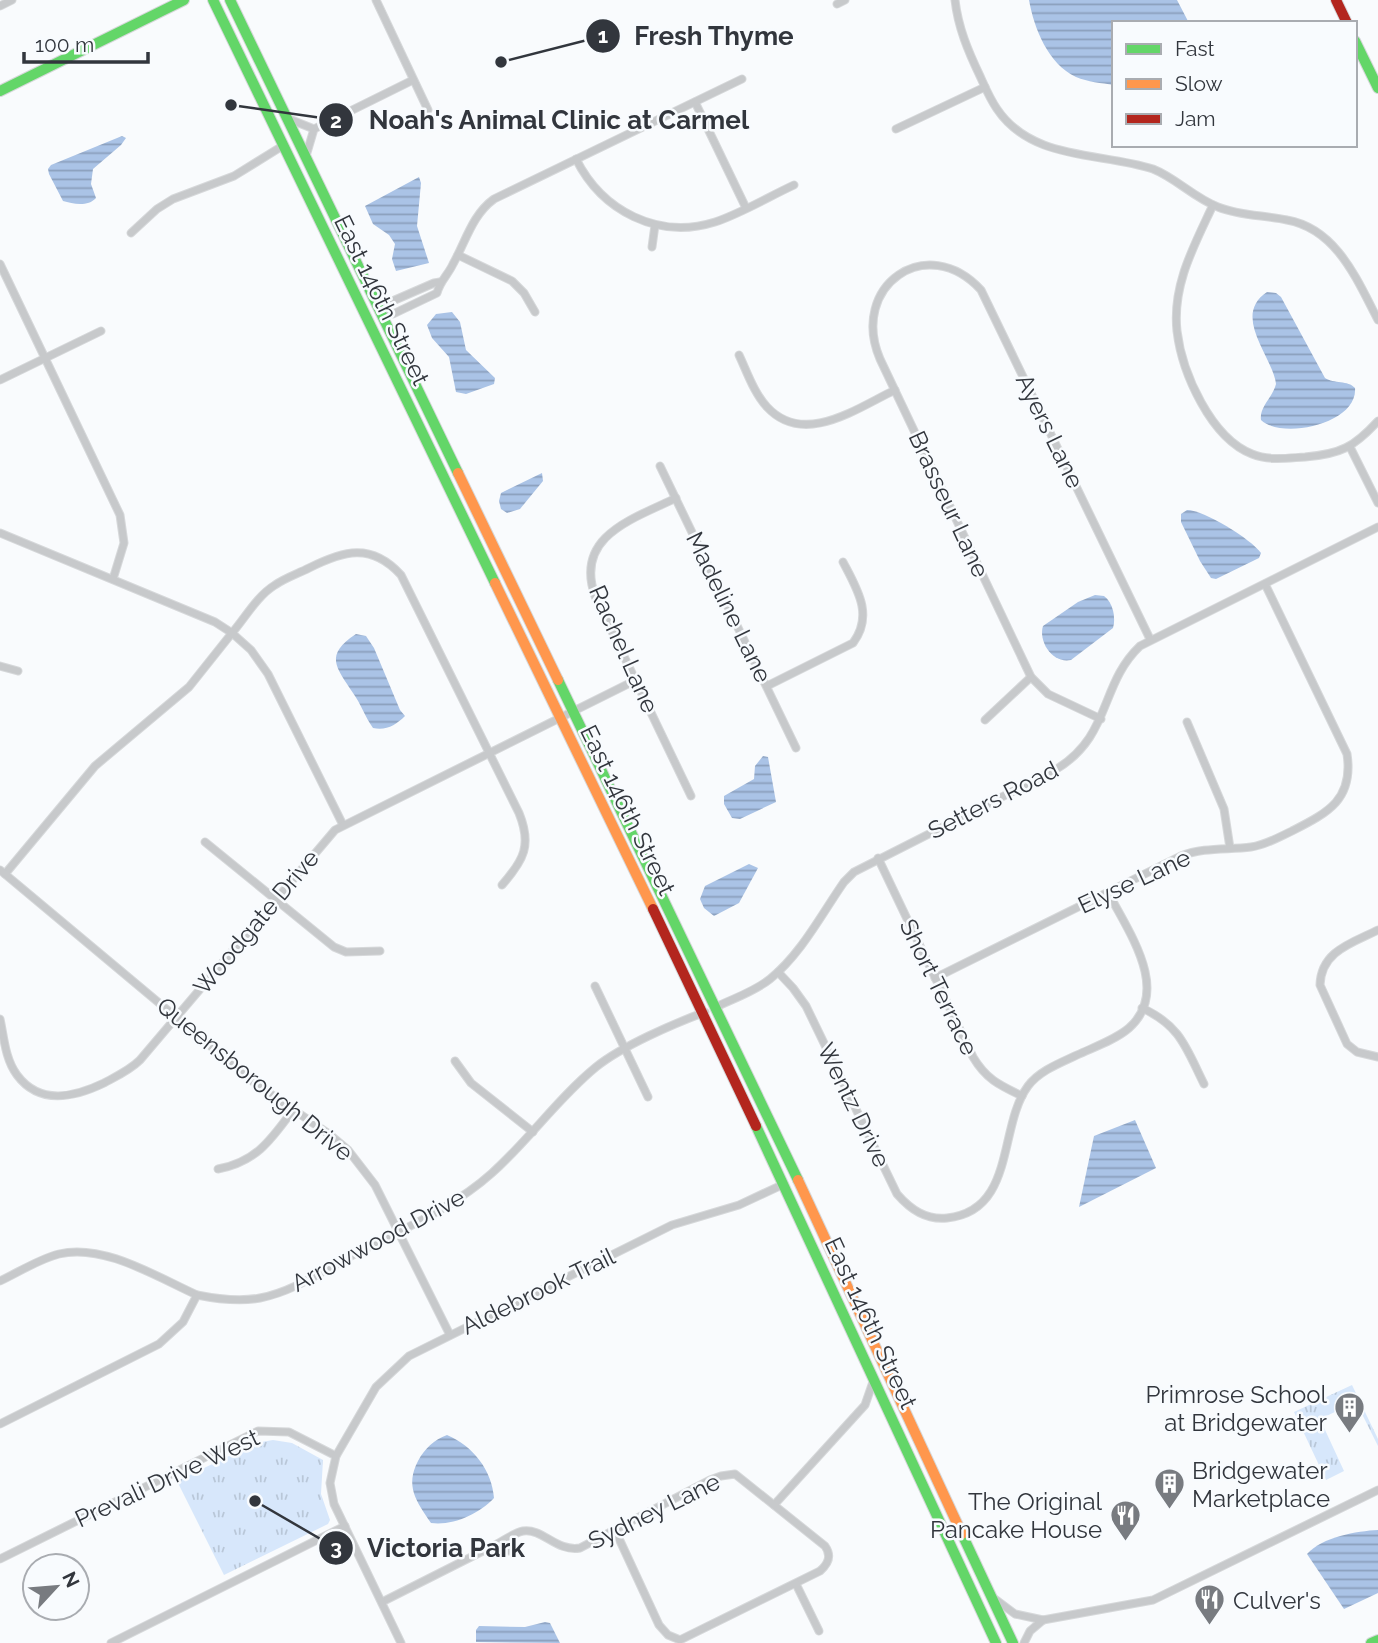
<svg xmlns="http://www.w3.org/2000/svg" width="1378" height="1643" font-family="Raleway,sans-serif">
	<defs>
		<pattern id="park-tufts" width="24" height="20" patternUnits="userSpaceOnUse" patternTransform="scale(1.75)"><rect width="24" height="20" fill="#d7e7fb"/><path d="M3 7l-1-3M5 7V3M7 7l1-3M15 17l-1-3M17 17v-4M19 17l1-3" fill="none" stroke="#b9c7d8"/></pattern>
		<pattern id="water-rules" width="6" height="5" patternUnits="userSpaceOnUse" patternTransform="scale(1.75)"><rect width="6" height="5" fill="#aac3e6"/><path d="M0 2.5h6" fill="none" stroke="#8b9fbc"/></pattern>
	</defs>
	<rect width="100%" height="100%" fill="#f9fbfd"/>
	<!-- park -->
	<g fill="url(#park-tufts)">
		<path d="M1352 1385 1378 1439V1446L1356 1402 1320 1419 1344 1471 1326 1480 1294 1412Z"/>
		<path d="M273 1440 292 1443 323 1460 321 1494 330 1520 328 1524 224 1575 177 1481 256 1443Z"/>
	</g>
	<!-- water -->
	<g fill="url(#water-rules)">
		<path d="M1029 0H1177L1189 23H1114V85C1101 83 1088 82 1076 77 1048 64 1034 28 1029 0Z"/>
		<path d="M122 136 126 138 121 145 93 169 91 184 96 198C88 207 73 204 63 201L49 174 48 169 51 165Z"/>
		<path d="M419 177 421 183 417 226 429 263 396 271 392 259 395 244 389 235 373 224 365 206Z"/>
		<path d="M1267 292 1276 293 1281 297 1325 378C1334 384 1348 380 1355 388 1358 424 1282 440 1261 420 1259 407 1273 397 1276 384 1273 357 1231 316 1267 292Z"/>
		<path d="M452 312 460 322 466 350 495 378 494 384 466 394 456 392 449 357 432 338 427 325 436 314Z"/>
		<path d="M542 473 543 481 520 509 507 513 501 509 499 501 501 493Z"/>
		<path d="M1187 510C1204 510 1251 539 1261 553L1259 558 1216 579 1211 578 1200 561 1181 522V514Z"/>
		<path d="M1095 595 1104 596C1113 602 1116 618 1113 628L1071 660C1053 664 1038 642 1043 626L1078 602Z"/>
		<path d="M356 634 366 636 374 648 400 710 405 716C396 725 386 731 373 728 365 717 361 704 353 693 336 667 324 655 356 634Z"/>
		<path d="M763 756 768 757 776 802 740 819 732 818 724 804V796L754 779 755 766Z"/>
		<path d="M749 864 758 868 739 903 714 916 704 908 700 899 705 886Z"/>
		<path d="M1135 1120 1156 1168 1079 1207 1094 1136Z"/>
		<path d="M447 1435C473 1446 492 1470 494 1498 479 1514 453 1526 431 1523 416 1501 405 1486 418 1461 425 1448 434 1440 447 1435Z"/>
		<path d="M1378 1530V1593L1344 1609 1307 1554C1322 1537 1357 1531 1378 1530Z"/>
		<path d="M545 1622 550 1623 560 1643 476 1642V1630L479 1626 525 1627Z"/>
	</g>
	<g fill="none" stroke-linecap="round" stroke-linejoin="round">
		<defs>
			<g id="street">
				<path d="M376 0 428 110"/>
				<path d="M955 0C958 27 968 51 980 76 985 87 990 99 997 109 1032 161 1100 152 1153 169 1176 178 1194 198 1218 207 1240 216 1264 215 1287 220 1337 229 1357 280 1378 320"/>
				<path d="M837 4 845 0"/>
				<path d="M0 6 12 0"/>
				<path d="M695 102 746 208"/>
				<path d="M289 119 314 129"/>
				<path d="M896 129 985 87"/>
				<path d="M306 156 314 129 413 80"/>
				<path d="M576 159C602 211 658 240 715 222 742 213 768 197 794 185"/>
				<path d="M1213 205C1194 246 1172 285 1177 331 1182 373 1211 438 1252 454 1269 461 1287 458 1305 457 1341 454 1354 447 1378 421"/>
				<path d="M131 233 157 209 173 199 234 176 284 145"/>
				<path d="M652 247 655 225"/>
				<path d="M458 255 512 281 524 293 535 312"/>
				<path d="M0 264 120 515 124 543 113 579"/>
				<path d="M387 310 393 314 437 293C440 281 448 275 453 264 466 241 472 215 494 199L742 79"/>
				<path d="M387 310 388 303 434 283 440 282"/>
				<path d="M739 355C747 372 754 393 767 407 804 447 857 408 895 390"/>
				<path d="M0 380 101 331"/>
				<path d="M1350 447 1378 503"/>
				<path d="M660 466 796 748"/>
				<path d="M676 498C633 519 574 536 595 596L691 796"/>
				<path d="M0 533 215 622 232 633 189 687 95 766 5 874"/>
				<path d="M0 666 18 671"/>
				<path d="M767 686 853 643C874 615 857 589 843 562"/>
				<path d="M1101 719 1048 694 1031 677 880 359C849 286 927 231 981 290L1150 639"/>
				<path d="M985 720 1031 677"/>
				<path d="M1187 722 1224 809 1230 848"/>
				<path d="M343 825 268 674 251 650 232 633C245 618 257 596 275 585 285 578 297 574 309 568 343 551 371 542 401 575L519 813C532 845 524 860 502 885"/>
				<path d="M205 842 334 947 346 952 380 951"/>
				<path d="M878 858 973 1057C986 1079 999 1085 1022 1096"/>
				<path d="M0 870 256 1084 329 1134 348 1150 375 1185 450 1335"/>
				<path d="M1378 930C1352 943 1321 951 1320 985L1347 1044 1357 1052 1378 1057"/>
				<path d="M778 972 793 988 806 1006 897 1194C911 1210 926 1220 947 1218 1016 1211 998 1126 1028 1086 1039 1071 1060 1063 1077 1055 1094 1047 1115 1040 1129 1028 1172 990 1127 930 1108 892"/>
				<path d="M935 978 1181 856C1204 847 1228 850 1251 847 1266 845 1279 837 1292 831 1327 813 1354 800 1347 754L1265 584"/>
				<path d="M595 986 648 1097"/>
				<path d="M716 1007C734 998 754 992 770 979 801 954 821 915 844 882L854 872 1055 770C1112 736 1099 685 1140 646L1378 527"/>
				<path d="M1142 1008C1181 1026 1186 1048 1204 1084"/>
				<path d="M0 1019C4 1037 5 1059 17 1075 40 1106 75 1097 104 1083 117 1076 130 1070 140 1060L335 830 636 680"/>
				<path d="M455 1061 471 1083 533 1132"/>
				<path d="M218 1169C256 1162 271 1140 293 1110"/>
				<path d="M0 1281C19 1272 39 1259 59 1254 103 1243 157 1277 197 1295 217 1299 239 1302 260 1298 292 1292 323 1271 351 1256 399 1231 452 1209 492 1173 529 1140 558 1098 596 1067 622 1046 673 1024 705 1012"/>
				<path d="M0 1424 159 1344 183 1322 197 1295"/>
				<path d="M774 1505 865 1405 874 1379"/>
				<path d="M493 1546C502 1542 513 1533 523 1531 543 1528 556 1552 580 1548L710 1480 721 1476 735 1474 825 1546C832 1556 828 1564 820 1571L680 1640 668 1635 659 1625 615 1530"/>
				<path d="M0 1559 258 1431 289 1432 336 1456"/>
				<path d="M796 1584 819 1631"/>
				<path d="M995 1599 1015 1614 1043 1620 1153 1600 1378 1490"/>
				<path d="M382 1602 493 1546 509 1551"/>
				<path d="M111 1643 345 1526"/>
				<path d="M401 1643 334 1504 330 1483 336 1456 376 1387 409 1356 672 1225 739 1205 784 1184"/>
				<path d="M1024 1643 1030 1631 1043 1620"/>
			</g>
			<g id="fast">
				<path d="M213 0 495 583"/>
				<path d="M230 0 458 473"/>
				<path d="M1355 41 1378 88"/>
				<path d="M0 91 184 0"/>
				<path d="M558 680 798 1180"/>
				<path d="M756 1126 996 1643"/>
				<path d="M962 1534 1013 1643"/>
				<path d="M1371 1643 1378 1640"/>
			</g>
			<g id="slow">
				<path d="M458 473 558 680"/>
				<path d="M495 583 653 909"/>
				<path d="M798 1180 962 1534"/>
			</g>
			<g id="jam">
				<path d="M1336 0 1347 23"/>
				<path d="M653 909 756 1126"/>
			</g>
		</defs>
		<!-- street casing -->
		<use href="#street" stroke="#d6d8da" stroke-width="9"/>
		<!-- fast casing -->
		<use href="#fast" stroke="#d6d8da" stroke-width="12"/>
		<!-- slow casing -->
		<use href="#slow" stroke="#d6d8da" stroke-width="12"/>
		<!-- jam casing -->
		<use href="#jam" stroke="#d6d8da" stroke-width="12"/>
		<!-- street -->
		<use href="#street" stroke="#c7c9cb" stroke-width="7"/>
		<!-- fast -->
		<use href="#fast" stroke="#63d668" stroke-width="10"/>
		<!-- slow -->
		<use href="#slow" stroke="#ff974d" stroke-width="10"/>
		<!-- jam -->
		<use href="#jam" stroke="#b3261e" stroke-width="10"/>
	</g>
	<!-- icons -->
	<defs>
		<symbol id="building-pin" viewBox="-11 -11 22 30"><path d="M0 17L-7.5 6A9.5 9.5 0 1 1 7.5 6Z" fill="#787b80" stroke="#f8fbfe"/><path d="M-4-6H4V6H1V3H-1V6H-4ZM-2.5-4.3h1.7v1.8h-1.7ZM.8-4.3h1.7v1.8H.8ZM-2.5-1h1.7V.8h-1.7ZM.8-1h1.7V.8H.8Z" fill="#fff"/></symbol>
		<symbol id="restaurant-pin" viewBox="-11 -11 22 30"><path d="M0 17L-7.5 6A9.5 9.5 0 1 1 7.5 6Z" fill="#787b80" stroke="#f8fbfe"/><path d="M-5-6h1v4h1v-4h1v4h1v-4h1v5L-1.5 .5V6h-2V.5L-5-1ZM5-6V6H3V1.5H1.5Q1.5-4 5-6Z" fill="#fff"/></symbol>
	</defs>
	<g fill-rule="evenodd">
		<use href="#building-pin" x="1332" y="1390" width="35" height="47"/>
		<use href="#building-pin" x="1152" y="1466" width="35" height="47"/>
		<use href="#restaurant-pin" x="1108" y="1498" width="35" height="47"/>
		<use href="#restaurant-pin" x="1192" y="1582" width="35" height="47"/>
	</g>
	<g text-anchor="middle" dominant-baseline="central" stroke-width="5" stroke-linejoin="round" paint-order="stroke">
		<!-- street labels -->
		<g font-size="24" fill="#32363d" stroke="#f8fbfe">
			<text transform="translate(382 300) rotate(64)">East 146th Street</text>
			<text transform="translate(1050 431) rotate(64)">Ayers Lane</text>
			<text transform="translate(949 504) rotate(65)">Brasseur Lane</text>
			<text transform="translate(729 607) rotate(64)">Madeline Lane</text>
			<text transform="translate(624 649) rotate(66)">Rachel Lane</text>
			<text transform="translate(993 800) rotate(-27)">Setters Road</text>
			<text transform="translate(628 810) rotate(64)">East 146th Street</text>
			<text transform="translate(1134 881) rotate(-25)">Elyse Lane</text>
			<text transform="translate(256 922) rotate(-50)">Woodgate Drive</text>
			<text transform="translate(939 987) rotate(64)">Short Terrace</text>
			<text transform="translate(255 1079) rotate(39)">Queensborough Drive</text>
			<text transform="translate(854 1105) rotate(64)">Wentz Drive</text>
			<text transform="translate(378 1240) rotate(-28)">Arrowwood Drive</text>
			<text transform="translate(538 1291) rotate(-26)">Aldebrook Trail</text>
			<text transform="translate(871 1323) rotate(65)">East 146th Street</text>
			<text transform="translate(167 1478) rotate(-25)">Prevali Drive West</text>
			<text transform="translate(654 1511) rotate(-26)">Sydney Lane</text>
		</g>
		<!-- poi labels -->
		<g font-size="24" fill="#32363d" stroke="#f8fbfe" text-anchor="end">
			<text x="1327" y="1394">Primrose School<tspan x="1327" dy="28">at Bridgewater</tspan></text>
			<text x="1192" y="1470" text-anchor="start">Bridgewater<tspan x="1192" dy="28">Marketplace</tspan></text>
			<text x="1102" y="1501">The Original<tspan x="1102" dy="28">Pancake House</tspan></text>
			<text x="1233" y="1600" text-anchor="start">Culver's</text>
		</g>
	</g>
	<!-- callouts -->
	<path fill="none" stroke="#32363d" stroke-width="2.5" d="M501 62L603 36M231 105L336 120M255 1501L336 1548"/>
	<g fill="#32363d" stroke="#f8fbfe" stroke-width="2.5">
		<circle cx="501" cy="62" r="7"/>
		<circle cx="231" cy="105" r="7"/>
		<circle cx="255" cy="1501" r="7"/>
		<circle cx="603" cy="36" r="18"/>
		<circle cx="336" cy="120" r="18"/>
		<circle cx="336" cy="1548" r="18"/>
	</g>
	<g font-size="21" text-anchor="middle" font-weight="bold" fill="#fff">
		<text x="603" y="43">1</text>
		<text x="336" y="128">2</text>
		<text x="336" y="1555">3</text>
	</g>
	<g font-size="26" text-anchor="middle" font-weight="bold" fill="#32363d" stroke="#f8fbfe" stroke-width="5" stroke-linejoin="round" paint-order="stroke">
		<text x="714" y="45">Fresh Thyme</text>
		<text x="559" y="129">Noah's Animal Clinic at Carmel</text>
		<text x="446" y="1557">Victoria Park</text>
	</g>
	<!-- legend -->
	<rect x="1112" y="21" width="245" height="126" fill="#f8fbfe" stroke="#a9acb1" stroke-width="2"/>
	<rect x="1126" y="44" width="35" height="10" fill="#63d668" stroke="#a9acb1" stroke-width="2"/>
	<text x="1175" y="56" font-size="21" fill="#32363d">Fast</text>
	<rect x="1126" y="79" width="35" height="10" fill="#ff974d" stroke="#a9acb1" stroke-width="2"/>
	<text x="1175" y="91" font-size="21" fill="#32363d">Slow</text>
	<rect x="1126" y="114" width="35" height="10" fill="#b3261e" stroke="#a9acb1" stroke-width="2"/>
	<text x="1175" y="126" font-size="21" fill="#32363d">Jam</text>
	<!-- north arrow -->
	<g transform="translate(56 1587) rotate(64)"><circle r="33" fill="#f8fbfe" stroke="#a9acb1" stroke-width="2"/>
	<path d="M0-5L12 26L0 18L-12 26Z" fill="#787b80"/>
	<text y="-10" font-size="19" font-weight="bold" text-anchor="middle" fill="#32363d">N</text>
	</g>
	<!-- scale -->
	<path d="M24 52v10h124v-10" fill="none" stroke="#32363d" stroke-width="3.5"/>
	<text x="35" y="52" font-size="21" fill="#32363d" stroke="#f8fbfe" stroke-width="5" paint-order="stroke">100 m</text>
</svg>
